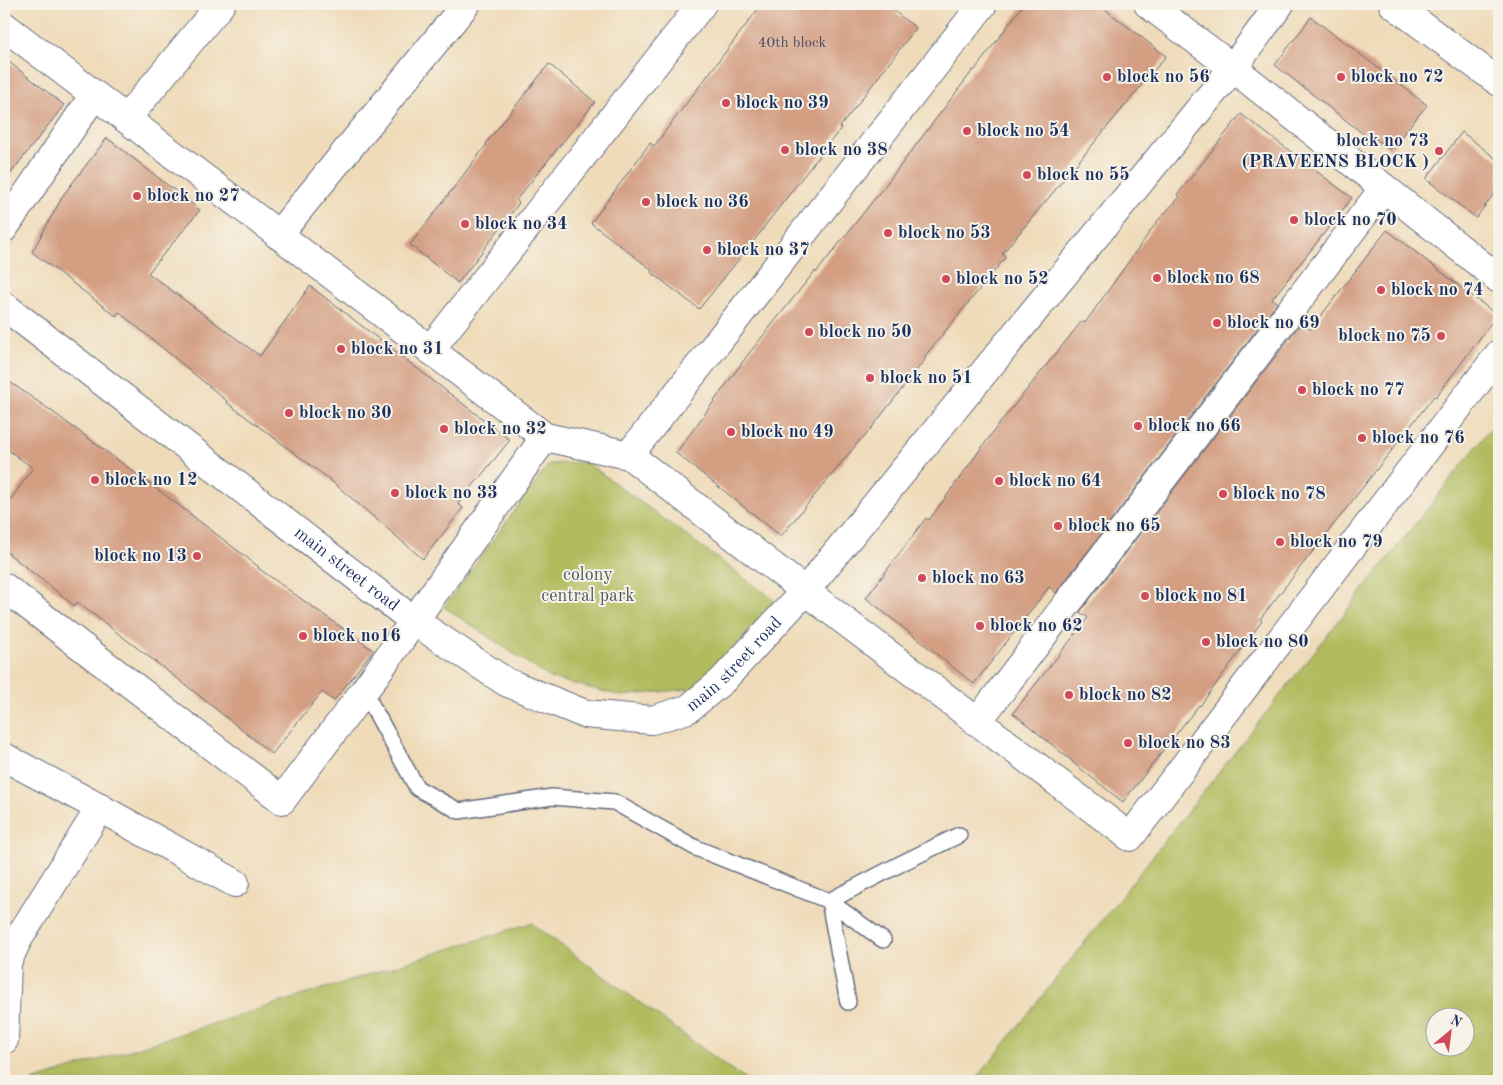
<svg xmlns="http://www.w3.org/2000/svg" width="1503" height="1085" font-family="'Old Standard TT',serif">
	<rect width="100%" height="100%" fill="#f7f3e8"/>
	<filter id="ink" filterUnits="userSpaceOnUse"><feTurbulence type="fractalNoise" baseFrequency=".02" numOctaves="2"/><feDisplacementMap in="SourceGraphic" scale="10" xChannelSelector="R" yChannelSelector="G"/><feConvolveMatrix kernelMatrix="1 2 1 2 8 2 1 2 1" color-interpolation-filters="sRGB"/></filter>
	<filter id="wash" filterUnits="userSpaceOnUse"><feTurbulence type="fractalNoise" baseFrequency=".0096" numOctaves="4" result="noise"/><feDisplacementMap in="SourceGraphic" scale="20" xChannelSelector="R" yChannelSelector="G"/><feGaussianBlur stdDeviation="1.12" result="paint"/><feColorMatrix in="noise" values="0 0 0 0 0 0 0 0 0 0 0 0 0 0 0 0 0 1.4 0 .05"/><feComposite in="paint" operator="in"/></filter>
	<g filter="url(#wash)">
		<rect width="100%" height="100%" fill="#efdbb9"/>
		<!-- green -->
		<g fill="#b1bc5e" stroke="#66765e" fill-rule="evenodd">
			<path d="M1499 418V1081H975ZM1436 1018H1466V1048H1436Z"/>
			<path d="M586 462 777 602 697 688 622 696 550 678 444 607 549 464Z"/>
			<path d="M531 923 747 1081H32Z"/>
		</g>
		<g id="blocks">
			<!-- building -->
			<g fill="#d39e82">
				<path d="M762 4H885L916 28 840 127 841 128 763 228H764L699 309 651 272 652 270 591 223 650 143 654 146Z"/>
				<path d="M1024 4H1098L1166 56 1002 254 1006 257 924 357 926 358 863 439 862 438 781 536 676 453 750 352 815 271 816 273 894 174 973 70 974 71Z"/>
				<path d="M1311 17 1427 105 1390 150 1374 137 1371 140 1275 65Z"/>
				<path d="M4 58 64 105 4 182Z"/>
				<path d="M549 64 595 102 516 200 519 203 458 283 410 245 487 144 486 143Z"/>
				<path d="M1241 114 1352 198 1272 299 1277 303 1056 593 1049 587 974 684 866 598 926 518 929 520 996 428 1082 321 1085 323 1159 219 1180 197 1177 195Z"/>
				<path d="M1462 132 1499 161V187L1476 218 1426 179Z"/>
				<path d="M107 138 200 210 148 273 260 356 310 286 510 440 458 504 463 508 423 559 329 479 226 402 227 401 119 312 116 316 32 252 64 194Z"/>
				<path d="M1387 230 1497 315 1436 397 1434 396 1260 619 1262 621 1200 706 1199 705 1123 802 1072 762V761L1013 713 1088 618 1080 612 1301 323 1310 330Z"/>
				<path d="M4 378 50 410 172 500 259 567 258 568 373 650 334 701 322 692 272 754 187 686 77 602 75 606 4 550V509L33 468 4 447Z"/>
			</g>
		</g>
	</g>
	<g filter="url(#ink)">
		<use href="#blocks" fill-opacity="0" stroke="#656b7e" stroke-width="1"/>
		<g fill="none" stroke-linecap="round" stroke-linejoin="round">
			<defs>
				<g id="lane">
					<path d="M364 691 417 788 459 811 552 797 614 802 696 848 829 901 883 940"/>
					<path d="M829 901 902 863 959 835"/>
					<path d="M829 901 848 1002"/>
				</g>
				<g id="street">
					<path d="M1148 4 1233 68 1499 279"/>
					<path d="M1393 4 1499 82"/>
					<path d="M4 26 545 437 364 691 282 800 4 587"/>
					<path d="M126 119 221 4"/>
					<path d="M4 228 94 95"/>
					<path d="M278 235 466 4"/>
					<path id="s1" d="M4 306 414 621 506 682 585 714 652 720 688 709 722 681 805 591 1233 68 1280 4"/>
					<path d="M430 350 702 4"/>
					<path d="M545 437 629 455 805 591 1130 837 1499 354"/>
					<path d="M629 455 983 4"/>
					<path d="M977 722 1384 188"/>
					<path d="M4 757 100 808 235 883"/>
					<path d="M4 1040 7 963 17 941 100 808"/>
				</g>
			</defs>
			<!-- lane casing -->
			<use href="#lane" stroke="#656b7e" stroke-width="18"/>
			<!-- street casing -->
			<use href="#street" stroke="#656b7e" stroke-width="30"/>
			<!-- lane -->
			<use href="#lane" stroke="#fff" stroke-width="15"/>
			<!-- street -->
			<use href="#street" stroke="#fff" stroke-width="28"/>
		</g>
	</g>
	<!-- markers -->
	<g fill="#d1495b" stroke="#f7f3e8" stroke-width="2">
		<circle cx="1107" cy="77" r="5"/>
		<circle cx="1341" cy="77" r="5"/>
		<circle cx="726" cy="103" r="5"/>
		<circle cx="967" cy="131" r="5"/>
		<circle cx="785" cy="150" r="5"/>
		<circle cx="1439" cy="151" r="5"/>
		<circle cx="1027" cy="175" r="5"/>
		<circle cx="137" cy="196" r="5"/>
		<circle cx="646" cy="202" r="5"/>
		<circle cx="1294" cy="220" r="5"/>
		<circle cx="465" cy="224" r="5"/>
		<circle cx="888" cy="233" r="5"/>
		<circle cx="707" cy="250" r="5"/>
		<circle cx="1157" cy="278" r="5"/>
		<circle cx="946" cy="279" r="5"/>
		<circle cx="1381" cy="290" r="5"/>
		<circle cx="1217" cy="323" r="5"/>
		<circle cx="809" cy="332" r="5"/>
		<circle cx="1441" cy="336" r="5"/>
		<circle cx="341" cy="349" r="5"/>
		<circle cx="870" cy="378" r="5"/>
		<circle cx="1302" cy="390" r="5"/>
		<circle cx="289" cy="413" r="5"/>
		<circle cx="1138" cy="426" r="5"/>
		<circle cx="444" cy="429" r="5"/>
		<circle cx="731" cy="432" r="5"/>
		<circle cx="1362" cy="438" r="5"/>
		<circle cx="95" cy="480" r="5"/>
		<circle cx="999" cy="481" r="5"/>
		<circle cx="395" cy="493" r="5"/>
		<circle cx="1223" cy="494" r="5"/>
		<circle cx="1058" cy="526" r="5"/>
		<circle cx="1280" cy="542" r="5"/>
		<circle cx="197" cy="556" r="5"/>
		<circle cx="922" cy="578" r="5"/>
		<circle cx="1145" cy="596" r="5"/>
		<circle cx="980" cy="626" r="5"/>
		<circle cx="303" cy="636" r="5"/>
		<circle cx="1206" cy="642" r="5"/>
		<circle cx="1069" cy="695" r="5"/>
		<circle cx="1128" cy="743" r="5"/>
	</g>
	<g text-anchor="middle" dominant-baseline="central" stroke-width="4" stroke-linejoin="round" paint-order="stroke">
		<!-- number labels -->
		<g font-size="15" fill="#494b67">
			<text x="792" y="43">40th block</text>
		</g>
		<!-- poi labels -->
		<g font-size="18" font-weight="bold" fill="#1b2f5e" stroke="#f7f3e8" text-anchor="start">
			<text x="1117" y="77">block no 56</text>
			<text x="1351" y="77">block no 72</text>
			<text x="736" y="103">block no 39</text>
			<text x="977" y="131">block no 54</text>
			<text x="1429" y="141" text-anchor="end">block no 73<tspan x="1429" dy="21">(PRAVEENS BLOCK )</tspan></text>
			<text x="795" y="150">block no 38</text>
			<text x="1037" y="175">block no 55</text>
			<text x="147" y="196">block no 27</text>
			<text x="656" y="202">block no 36</text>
			<text x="1304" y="220">block no 70</text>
			<text x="475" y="224">block no 34</text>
			<text x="898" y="233">block no 53</text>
			<text x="717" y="250">block no 37</text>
			<text x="1167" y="278">block no 68</text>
			<text x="956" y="279">block no 52</text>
			<text x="1391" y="290">block no 74</text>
			<text x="1227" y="323">block no 69</text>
			<text x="819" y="332">block no 50</text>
			<text x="1431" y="336" text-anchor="end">block no 75</text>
			<text x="351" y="349">block no 31</text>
			<text x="880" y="378">block no 51</text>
			<text x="1312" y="390">block no 77</text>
			<text x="299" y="413">block no 30</text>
			<text x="1148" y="426">block no 66</text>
			<text x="454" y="429">block no 32</text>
			<text x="741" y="432">block no 49</text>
			<text x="1372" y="438">block no 76</text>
			<text x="105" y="480">block no 12</text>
			<text x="1009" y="481">block no 64</text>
			<text x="405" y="493">block no 33</text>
			<text x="1233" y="494">block no 78</text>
			<text x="1068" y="526">block no 65</text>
			<text x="1290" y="542">block no 79</text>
			<text x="187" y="556" text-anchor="end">block no 13</text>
			<text x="932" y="578">block no 63</text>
			<text x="1155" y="596">block no 81</text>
			<text x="990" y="626">block no 62</text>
			<text x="313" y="636">block no16</text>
			<text x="1216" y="642">block no 80</text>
			<text x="1079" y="695">block no 82</text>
			<text x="1138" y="743">block no 83</text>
		</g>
		<!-- street labels -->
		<g font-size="18" fill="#1b2f5e" stroke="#f7f3e8">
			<text stroke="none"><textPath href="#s1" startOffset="432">main street road</textPath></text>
			<text stroke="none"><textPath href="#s1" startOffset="882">main street road</textPath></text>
		</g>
		<!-- park labels -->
		<g font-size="18" fill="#48595e" stroke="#f7f3e8">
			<text x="588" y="575">colony<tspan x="588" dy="21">central park</tspan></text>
		</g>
	</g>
	<!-- margin -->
	<rect width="1503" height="1085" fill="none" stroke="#f7f3e8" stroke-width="20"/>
	<!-- north arrow -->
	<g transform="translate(1450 1032) rotate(29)"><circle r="24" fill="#f7f3e8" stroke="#9fa5b1"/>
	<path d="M0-4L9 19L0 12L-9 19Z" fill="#d1495b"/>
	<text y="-8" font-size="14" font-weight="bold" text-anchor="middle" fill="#1b2f5e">N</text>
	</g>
</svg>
